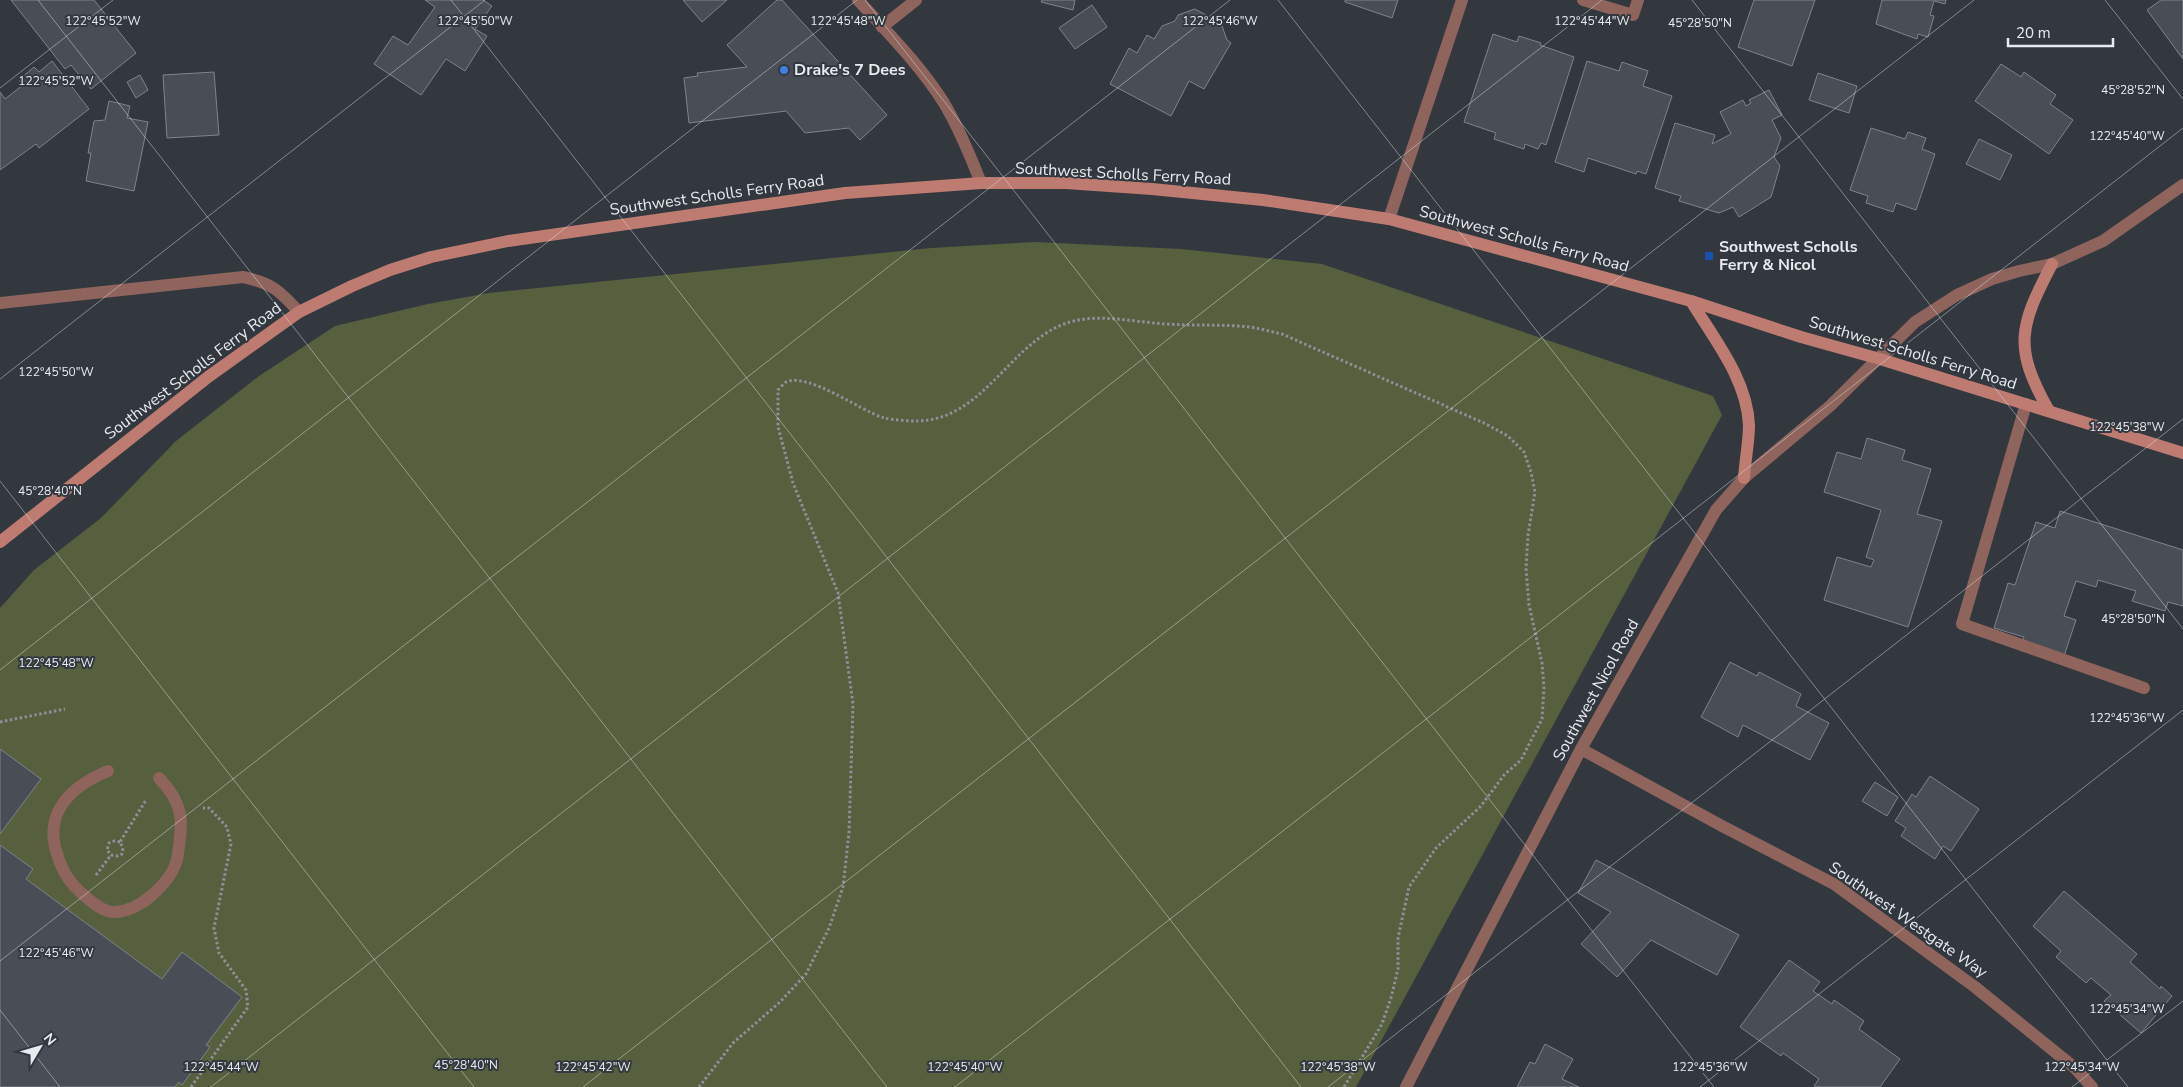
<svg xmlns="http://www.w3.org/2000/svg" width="2183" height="1087" font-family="'Nunito Sans',sans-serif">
	<rect width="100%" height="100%" fill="#33383f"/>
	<!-- green -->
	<path fill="#565f3e" d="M1035 242 1181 249 1322 264 1713 396 1722 415 1356 1087H0V608L34 570 101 518 176 441 259 376 335 326 428 304 489 293 931 248Z"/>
	<!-- building -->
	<g fill="#494e56" stroke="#7e838c">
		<path d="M11 0H94L136 53 91 89 71 65 65 69Z"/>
		<path d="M425 0H483L492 6 475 29 487 36 465 71 446 59 421 95 374 64 393 36 408 45 435 7Z"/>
		<path d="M683 0H727L702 22Z"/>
		<path d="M777 0H782L887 115 860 140 849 128 805 133 786 111 689 123 684 78 698 76 697 73 747 67 727 45Z"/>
		<path d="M1042 0H1075L1073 10 1041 2Z"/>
		<path d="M1345 0H1398L1392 18 1345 2Z"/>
		<path d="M1754 0H1815L1792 66 1738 47Z"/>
		<path d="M1882 0H1946L1945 4 1934 1 1930 15 1934 16 1928 37 1918 34 1917 39 1876 24Z"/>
		<path d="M2161 0H2183V59L2147 10Z"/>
		<path d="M1092 5 1107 27 1075 49 1059 28Z"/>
		<path d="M1195 9 1221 23 1227 40 1231 43 1204 89 1189 81 1171 116 1110 84 1129 48 1137 53 1147 35 1154 39 1162 26 1175 21 1178 15Z"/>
		<path d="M1493 34 1517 42 1519 36 1541 43 1540 45 1574 57 1546 145 1541 143 1538 149 1525 144 1524 149 1494 139 1496 133 1464 122Z"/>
		<path d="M52 61 89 109 39 148 36 144 0 170V92L5 99 23 85 19 80 34 67 39 72Z"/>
		<path d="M1587 61 1619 71 1622 62 1648 71 1643 86 1672 96 1646 174 1637 171 1636 174 1588 158 1584 172 1555 162Z"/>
		<path d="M2001 64 2021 77 2024 72 2056 95 2050 104 2073 120 2049 154 1975 101Z"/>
		<path d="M214 72 219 135 167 138 163 75Z"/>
		<path d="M1818 73 1857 86 1849 113 1809 100Z"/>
		<path d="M140 75 148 90 136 98 127 82Z"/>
		<path d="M1769 90 1782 115 1772 120 1781 138 1774 157 1780 166 1771 197 1739 217 1733 207 1719 213 1679 201 1681 196 1655 188 1675 123 1715 135 1712 144 1731 134 1720 112 1743 100 1746 106 1751 103 1749 100Z"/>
		<path d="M109 101 130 106 127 118 148 122 134 191 86 181 91 153H88L94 121 105 120Z"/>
		<path d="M1871 128 1905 139 1908 132 1926 138 1922 149 1935 154 1916 210 1896 203 1893 212 1866 203 1868 196 1850 190Z"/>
		<path d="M1979 139 2012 155 2000 180 1966 164Z"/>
		<path d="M1867 438 1905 450 1902 460 1931 469 1917 514 1942 521 1908 627 1824 600 1837 557 1871 567 1874 560 1866 557 1881 510 1824 492 1837 452 1861 459Z"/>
		<path d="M2060 511 2183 550V606L2168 602 2165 611 2132 601 2136 591 2098 580 2096 587 2076 581 2064 616 2076 620 2064 656 2021 643 2024 637 1994 628 2008 583 2015 585 2036 522 2055 528Z"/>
		<path d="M1730 662 1757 676 1759 672 1801 694 1796 706 1829 723 1810 760 1743 725 1738 737 1701 717Z"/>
		<path d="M0 749 41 779 0 834Z"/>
		<path d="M1930 776 1979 809 1951 851 1943 846 1935 859 1901 836 1906 828 1895 821 1912 794 1916 797Z"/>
		<path d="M1875 782 1898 797 1887 816 1862 801Z"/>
		<path d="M0 845 33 869 26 879 162 979 182 952 242 997 206 1045 210 1047 182 1085 179 1082 175 1087H0Z"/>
		<path d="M1596 860 1739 935 1717 975 1651 940 1617 977 1581 944 1611 912 1578 893Z"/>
		<path d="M2064 891 2137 954 2130 962 2160 989 2161 986 2172 996 2141 1033 2104 1001 2111 995 2091 978 2086 983 2056 957 2061 951 2033 926Z"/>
		<path d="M1789 960 1820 982 1813 991 1832 1004 1834 1000 1864 1021 1859 1029 1900 1059 1880 1087H1816L1814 1086 1819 1079 1783 1053 1781 1056 1740 1027Z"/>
		<path d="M1545 1044 1573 1059 1562 1079 1579 1087H1517L1530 1062 1535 1064Z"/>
	</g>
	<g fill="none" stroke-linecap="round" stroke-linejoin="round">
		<!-- path -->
		<g stroke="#8d9197" stroke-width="3" stroke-dasharray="2.5 2.5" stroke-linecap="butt">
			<path d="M0 722 65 709"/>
			<path d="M120 842 114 841 109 843 107 850 111 855 117 856 122 854 123 848 120 842 146 800"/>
			<path d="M96 875 111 855"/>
			<path d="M191 1087 248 1007 246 990 219 953 214 928 231 844 227 827 209 808H203"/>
			<path d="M699 1087 733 1043 780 1002 806 974 829 928 843 887 849 833 853 704 838 593 793 483 778 427V390C780 388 783 384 786 382 808 372 861 411 884 418 893 420 908 421 917 421 979 420 1005 354 1055 328 1090 310 1129 322 1166 324 1194 326 1222 324 1249 327 1260 328 1271 332 1282 334L1484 423 1508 436 1524 452 1531 472 1535 492 1528 535 1526 568 1529 605 1542 663 1544 688 1542 719 1521 760 1504 775 1481 806 1436 848 1409 887 1398 938V969L1391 998 1382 1024 1344 1087"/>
		</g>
		<!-- service -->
		<g stroke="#8e645d" stroke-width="12">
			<path d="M882 27 916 0"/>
			<path d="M2026 404 1962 624 2144 688"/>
			<path d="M108 771C72 786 43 812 57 854 63 873 70 884 86 897 93 903 105 913 115 912 130 911 142 904 152 895 164 885 176 870 178 854 183 820 184 804 159 778"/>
		</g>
		<!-- minor -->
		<g stroke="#8e645d" stroke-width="12">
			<path d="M1583 0 1633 15 1638 0"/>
			<path d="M1389 219 1462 0"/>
			<path d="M0 303 243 277C272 283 280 291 299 312"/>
			<path d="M1581 749 1722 826 1834 884 1975 987 2075 1068 2092 1087"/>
		</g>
		<!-- tertiary -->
		<g stroke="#8e645d" stroke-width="12">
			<path d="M858 0C888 33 920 65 944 103 959 128 970 155 981 183"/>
			<path d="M1406 1087 1581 749 1716 510 1744 478 1830 406 1915 322 1957 295 1992 279 2019 271 2052 264 2103 241 2183 185"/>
		</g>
		<!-- secondary -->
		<g stroke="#be7b71" stroke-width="12">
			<path d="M1691 301C1714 339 1747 379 1749 425 1749 442 1745 461 1744 478"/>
			<path d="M2049 411C2013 347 2019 327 2052 264"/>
			<path d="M0 542 208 377 299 312 352 286 390 270 431 257 508 241 845 193 981 183H1066L1152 189 1263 200 1389 219 1691 301 1801 337 1880 359 2183 453"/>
		</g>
	</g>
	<!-- ticks -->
	<path fill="none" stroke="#e7eaef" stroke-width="1" stroke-opacity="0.45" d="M38 0 887 1087M451 0 1301 1087M865 0 1714 1087M1278 0 2128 1087M1692 0 2183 629M2105 0 2183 99M0 88 113 0M0 379 485 0M0 481 474 1087M0 670 857 0M0 961 1230 0M0 1010 60 1087M211 1087 1602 0M583 1087 1974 0M955 1087 2183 128M1328 1087 2183 419M1700 1087 2183 710M2072 1087 2183 1001"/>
	<!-- markers -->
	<circle fill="#3f7fe0" stroke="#33383f" stroke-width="2" cx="784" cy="70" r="5"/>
	<rect fill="#1a4fb4" stroke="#33383f" stroke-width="2" x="1704" y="251" width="10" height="10" rx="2.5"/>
	<g text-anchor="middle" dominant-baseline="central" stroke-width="4" stroke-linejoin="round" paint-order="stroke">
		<!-- poi labels -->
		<g font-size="16" font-weight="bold" fill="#e7eaef" stroke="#33383f" text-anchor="start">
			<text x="794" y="70">Drake's 7 Dees</text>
			<text x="1719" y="247">Southwest Scholls<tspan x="1719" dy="18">Ferry &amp; Nicol</tspan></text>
		</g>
		<!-- street labels -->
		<g font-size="16" fill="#e7eaef" stroke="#33383f">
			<text transform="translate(1123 174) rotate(3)">Southwest Scholls Ferry Road</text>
			<text transform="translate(717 195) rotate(-8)">Southwest Scholls Ferry Road</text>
			<text transform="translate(1524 239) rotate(15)">Southwest Scholls Ferry Road</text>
			<text transform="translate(1913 353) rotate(17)">Southwest Scholls Ferry Road</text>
			<text transform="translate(193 371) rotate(-37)">Southwest Scholls Ferry Road</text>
			<text transform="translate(1596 690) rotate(-61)">Southwest Nicol Road</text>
			<text transform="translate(1908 920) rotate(35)">Southwest Westgate Way</text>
		</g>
	</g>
	<g font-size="12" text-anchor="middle" fill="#e7eaef" stroke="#33383f" stroke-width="4" stroke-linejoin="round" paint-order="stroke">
		<text x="103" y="25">122°45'52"W</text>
		<text x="475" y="25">122°45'50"W</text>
		<text x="848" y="25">122°45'48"W</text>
		<text x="1220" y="25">122°45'46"W</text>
		<text x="1592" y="25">122°45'44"W</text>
		<text x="1700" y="27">45°28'50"N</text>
		<text x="56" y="85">122°45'52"W</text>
		<text x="2133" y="94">45°28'52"N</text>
		<text x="2127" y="140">122°45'40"W</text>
		<text x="56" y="376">122°45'50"W</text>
		<text x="2127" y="431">122°45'38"W</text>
		<text x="50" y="495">45°28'40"N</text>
		<text x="2133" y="623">45°28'50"N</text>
		<text x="56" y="667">122°45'48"W</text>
		<text x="2127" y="722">122°45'36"W</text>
		<text x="56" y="957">122°45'46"W</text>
		<text x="2127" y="1013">122°45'34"W</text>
		<text x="466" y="1069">45°28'40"N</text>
		<text x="221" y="1071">122°45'44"W</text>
		<text x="593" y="1071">122°45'42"W</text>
		<text x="965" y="1071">122°45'40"W</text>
		<text x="1338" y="1071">122°45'38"W</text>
		<text x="1710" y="1071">122°45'36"W</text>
		<text x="2082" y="1071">122°45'34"W</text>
	</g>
	<!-- north arrow -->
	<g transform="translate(40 1047) rotate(52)" stroke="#33383f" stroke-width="4" paint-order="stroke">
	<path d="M0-4L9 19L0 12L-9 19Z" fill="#e7eaef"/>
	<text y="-8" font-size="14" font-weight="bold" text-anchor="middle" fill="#e7eaef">N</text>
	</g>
	<!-- scale -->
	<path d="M2008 38v8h105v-8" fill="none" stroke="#e7eaef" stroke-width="2.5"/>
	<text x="2016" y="38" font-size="15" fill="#e7eaef" stroke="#33383f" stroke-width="4" paint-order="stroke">20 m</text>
</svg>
